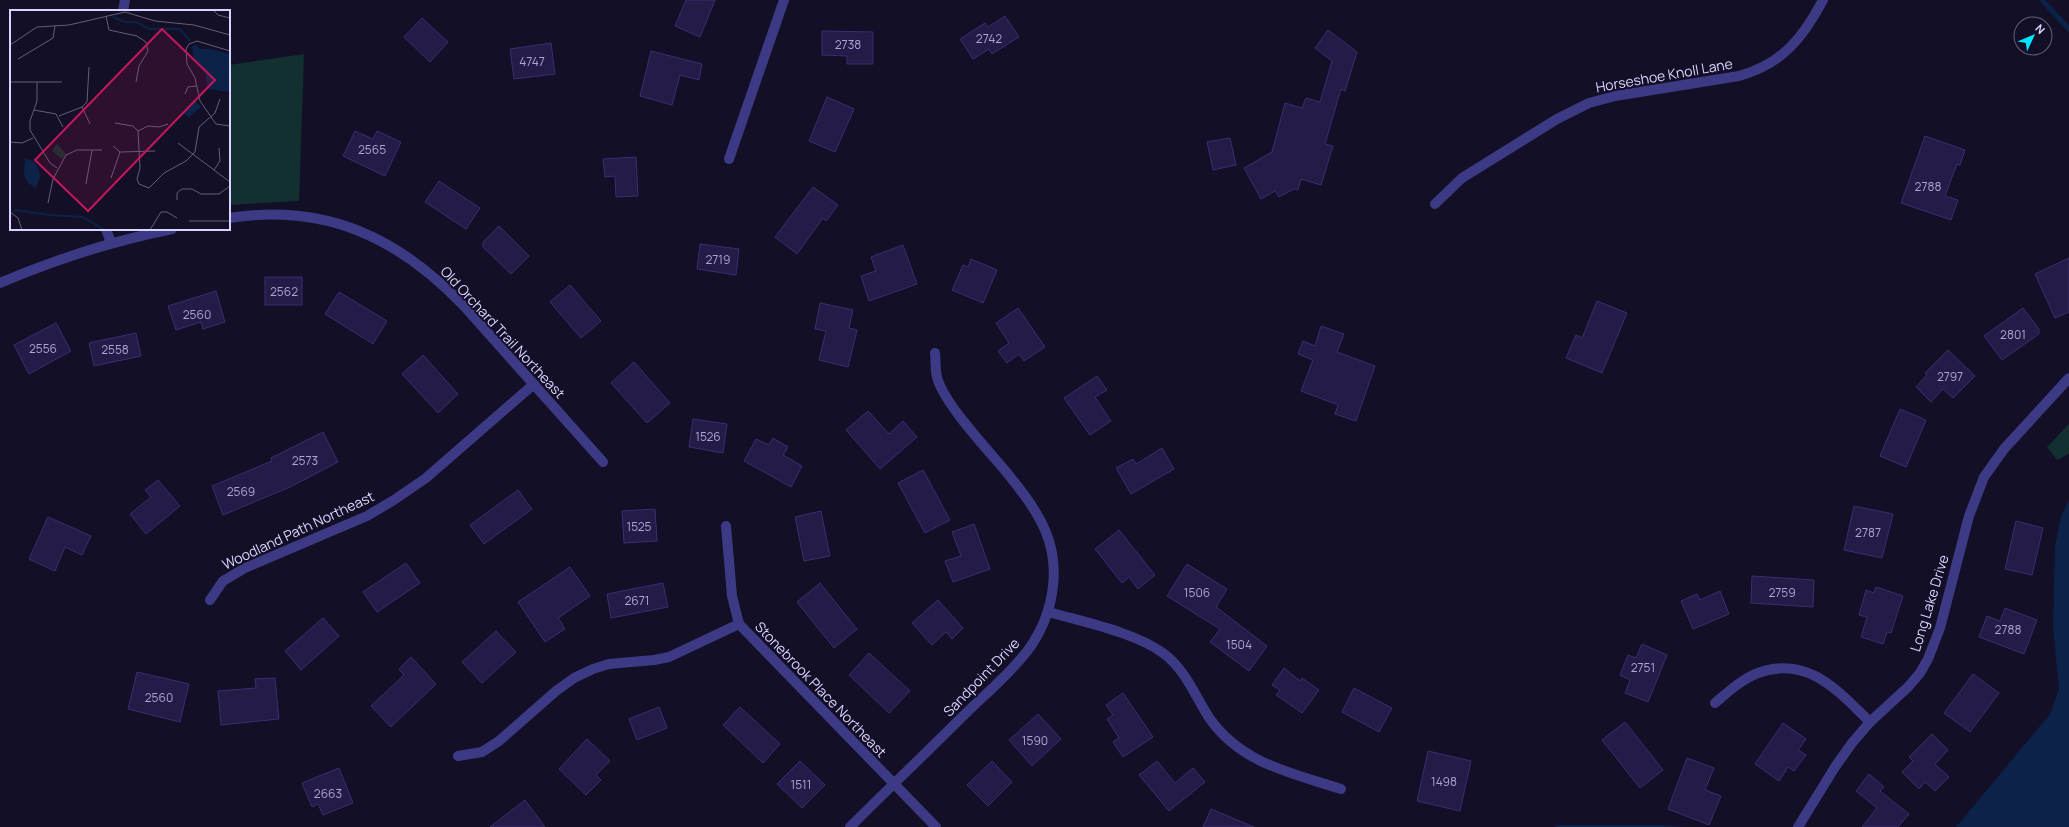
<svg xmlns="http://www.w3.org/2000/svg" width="2069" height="827" font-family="Manrope,sans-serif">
	<rect width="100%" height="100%" fill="#130f26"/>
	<!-- green -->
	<g fill="#12302f">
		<path d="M304 54 299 201 229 205V65Z"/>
		<path d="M2069 424V454L2057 460 2047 447Z"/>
	</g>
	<!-- water -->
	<g fill="#0c2248">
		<path d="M2069 500V827H1956L2050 714 2059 689 2053 628 2055 546 2061 516Z"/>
		<path d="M1558 825H1662L1686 827H1553Z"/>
	</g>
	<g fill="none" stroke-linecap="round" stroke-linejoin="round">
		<!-- stream -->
		<path stroke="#0c2248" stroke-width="5" d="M2042 0 2069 29"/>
	</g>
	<!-- building -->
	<g fill="#241b47" stroke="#3b2d73">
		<path d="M686 0H715L700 37 675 26Z"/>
		<path d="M1005 16 1019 37 992 54 989 49 973 59 960 39 985 23 988 27Z"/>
		<path d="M422 18 448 42 430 62 404 37Z"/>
		<path d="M1328 30 1357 52 1345 91 1341 89 1325 144 1333 146 1321 185 1301 179 1298 190 1294 189 1279 197 1275 191 1261 199 1244 168 1272 152 1285 103 1302 108 1306 98 1320 102 1332 61 1315 48Z"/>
		<path d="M822 31 873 32V64H847V56L822 55Z"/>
		<path d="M551 43 555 74 514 79 510 49Z"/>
		<path d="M651 51 702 64 699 80 680 75 672 105 640 96Z"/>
		<path d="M827 97 854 109 835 152 809 141Z"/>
		<path d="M355 131 373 139 377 131 401 142 385 176 343 156Z"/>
		<path d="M1925 136 1965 150 1960 165 1957 164 1945 196 1958 200 1951 220 1901 203Z"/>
		<path d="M1230 138 1236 165 1213 170 1207 142Z"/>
		<path d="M636 157 638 196 616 197 615 176 605 177 603 159Z"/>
		<path d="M439 181 480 208 466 229 425 202Z"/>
		<path d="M813 187 838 205 826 221 823 218 797 254 775 237Z"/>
		<path d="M499 226 529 256 511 274 483 247V242Z"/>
		<path d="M700 244 739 249 736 275 697 269Z"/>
		<path d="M903 245 917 284 869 301 861 276 876 271 871 257Z"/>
		<path d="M2069 258V312L2055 318 2035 274Z"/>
		<path d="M971 259 997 270 983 303 952 290 963 265 968 267Z"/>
		<rect x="265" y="277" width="37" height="28"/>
		<path d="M570 285 601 321 581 338 550 302Z"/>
		<path d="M216 291 225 322 203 329 201 322 176 330 168 306Z"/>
		<path d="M339 292 387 321 373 344 325 314Z"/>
		<path d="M1597 301 1627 313 1602 373 1566 358 1576 335 1582 338Z"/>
		<path d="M820 303 853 310 849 328 857 330 848 367 819 360 826 331 815 329Z"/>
		<path d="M1018 308 1045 347 1024 361 1019 354 1007 363 998 351 1009 343 996 323Z"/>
		<path d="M2023 308 2039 329V334L2002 360 1984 336Z"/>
		<path d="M56 323 71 351 29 374 14 345Z"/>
		<path d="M1321 326 1344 334 1337 352 1375 366 1356 421 1335 414 1338 405 1301 391 1313 360 1298 354 1303 341 1315 346Z"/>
		<path d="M136 333 141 356 94 366 89 343Z"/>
		<path d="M1948 350 1975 376 1953 398 1943 389 1931 402 1916 387 1927 375 1925 373Z"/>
		<path d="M423 355 458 394 438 413 402 374Z"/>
		<path d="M634 362 670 403 647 423 611 383Z"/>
		<path d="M1097 376 1107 390 1095 397 1111 421 1090 435 1064 398Z"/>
		<path d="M1900 409 1926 420 1906 467 1880 456Z"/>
		<path d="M868 411 889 434 903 421 917 437 880 469 846 430Z"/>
		<path d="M693 419 727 424 723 453 689 447Z"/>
		<path d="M323 432 338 462 290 487 223 515 212 486 272 461 271 458Z"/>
		<path d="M773 438 788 447 783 455 802 466 791 487 744 461 756 439 769 445Z"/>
		<path d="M1162 448 1174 469 1131 494 1116 468 1133 459 1136 464Z"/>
		<path d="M923 470 950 520 925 533 898 483Z"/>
		<path d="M158 480 180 506 146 534 130 514 151 497 145 490Z"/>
		<path d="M518 490 532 509 484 544 470 525Z"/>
		<path d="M1854 506 1893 514 1882 558 1844 550Z"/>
		<path d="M655 509 657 541 624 543 622 511Z"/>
		<path d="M821 511 830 556 804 561 795 517Z"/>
		<path d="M48 517 91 536 82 555 65 547 55 571 29 559Z"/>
		<path d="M2016 521 2043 528 2032 575 2005 569Z"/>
		<path d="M974 524 990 569 953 582 945 561 961 556 952 532Z"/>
		<path d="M1119 530 1155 575 1138 589 1129 577 1122 583 1095 549Z"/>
		<path d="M406 563 420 583 377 612 363 592Z"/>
		<path d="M1187 564 1227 589 1216 607 1267 646 1249 671 1210 642 1220 629 1167 596Z"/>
		<path d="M570 567 590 596 558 618 565 629 545 642 518 602Z"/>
		<path d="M1752 576 1814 580 1813 607 1751 603Z"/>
		<path d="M663 583 668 607 611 618 607 594Z"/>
		<path d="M820 583 857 629 834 648 797 602Z"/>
		<path d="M1876 587 1903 596 1891 633 1887 632 1883 644 1861 637 1867 617 1859 615 1866 590 1874 593Z"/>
		<path d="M1720 591 1729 614 1693 629 1681 601 1697 594 1700 600Z"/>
		<path d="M938 600 963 628 952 639 946 632 932 645 912 623Z"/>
		<path d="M2005 608 2037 620 2024 654 1979 637 1987 616 2000 621Z"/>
		<path d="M323 618 339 636 301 670 285 651Z"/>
		<path d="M496 631 516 652 482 683 462 662Z"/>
		<path d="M1642 644 1667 655 1648 702 1625 693 1630 680 1620 675 1628 655 1636 658Z"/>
		<path d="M869 653 910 691 889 713 849 675Z"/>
		<path d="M411 657 436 684 391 727 371 706 404 675 399 669Z"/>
		<path d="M1284 668 1300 681 1302 678 1319 690 1302 713 1276 695 1280 690 1272 685Z"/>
		<path d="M137 672 189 684 180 722 128 709Z"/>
		<path d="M1973 674 1999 693 1970 732 1944 713Z"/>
		<path d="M275 678 279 719 221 725 218 691 256 688 255 679Z"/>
		<path d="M1354 688 1392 708 1379 732 1342 712Z"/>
		<path d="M1123 693 1153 737 1123 757 1113 742 1119 738 1107 719 1113 715 1106 705Z"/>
		<path d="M659 707 667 728 637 740 629 719Z"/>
		<path d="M740 707 780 744 763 763 723 725Z"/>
		<path d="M1038 714 1061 739 1032 766 1009 740Z"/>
		<path d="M1625 722 1663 770 1640 788 1602 740Z"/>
		<path d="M1783 723 1806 739 1798 750 1806 755 1794 771 1788 767 1779 781 1755 764Z"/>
		<path d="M1932 734 1948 750 1935 764 1949 777 1935 791 1925 782 1919 789 1902 772 1913 761 1909 757Z"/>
		<path d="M587 739 610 761 596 775 601 780 586 795 559 769Z"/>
		<path d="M1428 751 1471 761 1460 811 1417 801Z"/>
		<path d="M1687 758 1714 768 1705 790 1721 796 1709 825 1668 809Z"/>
		<path d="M800 761 825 785 802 808 777 784Z"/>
		<path d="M992 761 1012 782 988 806 967 785Z"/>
		<path d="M1157 761 1175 783 1193 768 1205 782 1169 811 1139 775Z"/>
		<path d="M339 768 353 803 323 815 318 804 312 807 302 783Z"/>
		<path d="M1869 774 1884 787 1880 791 1909 814 1898 827H1862L1877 808 1856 791Z"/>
		<path d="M525 800 545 827H490Z"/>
		<path d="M1211 809 1254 827H1203Z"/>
	</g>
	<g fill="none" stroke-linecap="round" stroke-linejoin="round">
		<!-- minor -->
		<g stroke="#3d3a85" stroke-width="10">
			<path d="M123 11 125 0"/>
			<path d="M729 159 784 0"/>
			<path d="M1435 204 1462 178 1557 119 1589 103 1615 96 1739 76C1782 64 1803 38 1823 0"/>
			<path d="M229 218C325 203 398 237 464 306L603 462"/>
			<path d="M106 229 111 243"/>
			<path d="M0 283C56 259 113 241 172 229"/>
			<path d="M726 526 732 596 739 624 936 827"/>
			<path d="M210 600 223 581 245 568 367 516 394 500 426 478 534 384"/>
			<path d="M1049 612C1083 622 1134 632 1163 653 1186 670 1195 696 1210 719 1242 764 1292 773 1341 789"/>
			<path d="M1715 703C1728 692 1742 679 1758 673 1808 655 1838 691 1870 722"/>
			<path d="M458 756 482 752 499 741 556 691 574 678 593 669 609 664 654 660 669 657 739 624"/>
			<path d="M850 827C887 790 925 754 962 717 984 695 1009 675 1028 650 1053 616 1062 569 1045 530 1036 509 1022 492 1008 474 990 452 943 403 937 377 935 370 936 361 935 353"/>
			<path d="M1798 827 1835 767 1852 743 1870 722 1908 687 1920 673 1928 659 1940 628 1969 516 1984 477 2004 449 2069 378"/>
		</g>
	</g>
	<g text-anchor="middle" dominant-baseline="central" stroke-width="4" stroke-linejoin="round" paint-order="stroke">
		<!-- number labels -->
		<g font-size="12" fill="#aca6d1">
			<text x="989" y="38">2742</text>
			<text x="848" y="44">2738</text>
			<text x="532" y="61">4747</text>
			<text x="372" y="149">2565</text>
			<text x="1928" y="186">2788</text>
			<text x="718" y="259">2719</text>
			<text x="284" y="291">2562</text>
			<text x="197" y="314">2560</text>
			<text x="2013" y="334">2801</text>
			<text x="43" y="348">2556</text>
			<text x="115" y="349">2558</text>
			<text x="1950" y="376">2797</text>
			<text x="708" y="436">1526</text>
			<text x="305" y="460">2573</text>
			<text x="241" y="491">2569</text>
			<text x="639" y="526">1525</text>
			<text x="1868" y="532">2787</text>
			<text x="1197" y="592">1506</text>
			<text x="1782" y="592">2759</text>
			<text x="637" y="600">2671</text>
			<text x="2008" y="629">2788</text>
			<text x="1239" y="644">1504</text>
			<text x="1643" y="667">2751</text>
			<text x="159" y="697">2560</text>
			<text x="1035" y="740">1590</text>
			<text x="1444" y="781">1498</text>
			<text x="801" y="784">1511</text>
			<text x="328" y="793">2663</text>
		</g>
		<!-- street labels -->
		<g font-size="14" fill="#d9d4ff" stroke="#130f26">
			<text transform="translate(1664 75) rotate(-10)">Horseshoe Knoll Lane</text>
			<text transform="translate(503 332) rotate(47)">Old Orchard Trail Northeast</text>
			<text transform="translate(298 530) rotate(-25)">Woodland Path Northeast</text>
			<text transform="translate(1929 603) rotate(-73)">Long Lake Drive</text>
			<text transform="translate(981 677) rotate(-46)">Sandpoint Drive</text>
			<text transform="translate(821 689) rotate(46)">Stonebrook Place Northeast</text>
		</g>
	</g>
	<!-- overview -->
	<g transform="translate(10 10)">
		<rect width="220" height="220" fill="#130f26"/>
		<path d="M47 134 56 144 52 149 42 141Z" fill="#12302f"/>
		<path d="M185 34 190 39H200L220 44V82L198 79 195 62 184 49 182 37ZM185 90 191 97 178 108 173 102ZM15 148 25 152 29 159 30 167 26 178 18 173 14 166Z" fill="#0c2248"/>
		<path fill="none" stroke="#0c2248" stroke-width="2" d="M103 7 115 12H126L139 19H170L180 31M3 202 6 200 40 205 72 207 95 220"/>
		<path fill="none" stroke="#625e7d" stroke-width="1" d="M203 0 208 5 220 8M96 6 99 20 127 26 136 32 138 41 129 56 126 72M0 35 27 17 59 15 115 2 145 11 184 15 220 25M220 41 187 31 179 34 176 39 177 54 185 68 190 91 206 114 220 116M8 49 43 28 45 16M0 72H52M27 72V91L20 111V120L40 153 47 158M175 84 178 77 186 76M72 97 80 114M24 100 46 104 53 117M49 106 72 97 77 92 79 57M105 113 123 116 128 121 130 158 127 169 129 174 139 178 154 163 176 151 185 142 189 117 205 103 210 89M128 121 138 116 149 117 158 114M0 132 12 133 23 128M168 133 220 172M103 136 110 142 145 141M204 160 210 151 209 138M101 168 110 142M76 174 82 140M167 190V183L172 179H182L191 184H209L220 176M38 193 43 169 56 145 67 140H92M0 202 8 208 12 220M179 211H220M140 220 151 202H157L167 208"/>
		<path fill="#c2185b" fill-opacity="0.15" stroke="#c2185b" stroke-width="2" d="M152 19 205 70 78 201 25 150Z"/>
		<rect width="220" height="220" fill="none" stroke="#d9d4ff" stroke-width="2"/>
	</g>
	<!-- north arrow -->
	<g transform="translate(2033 36) rotate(46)"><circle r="19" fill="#130f26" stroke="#625e7d"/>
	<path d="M0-3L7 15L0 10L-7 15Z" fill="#00e5ff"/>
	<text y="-6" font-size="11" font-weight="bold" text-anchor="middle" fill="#d9d4ff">N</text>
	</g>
</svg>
